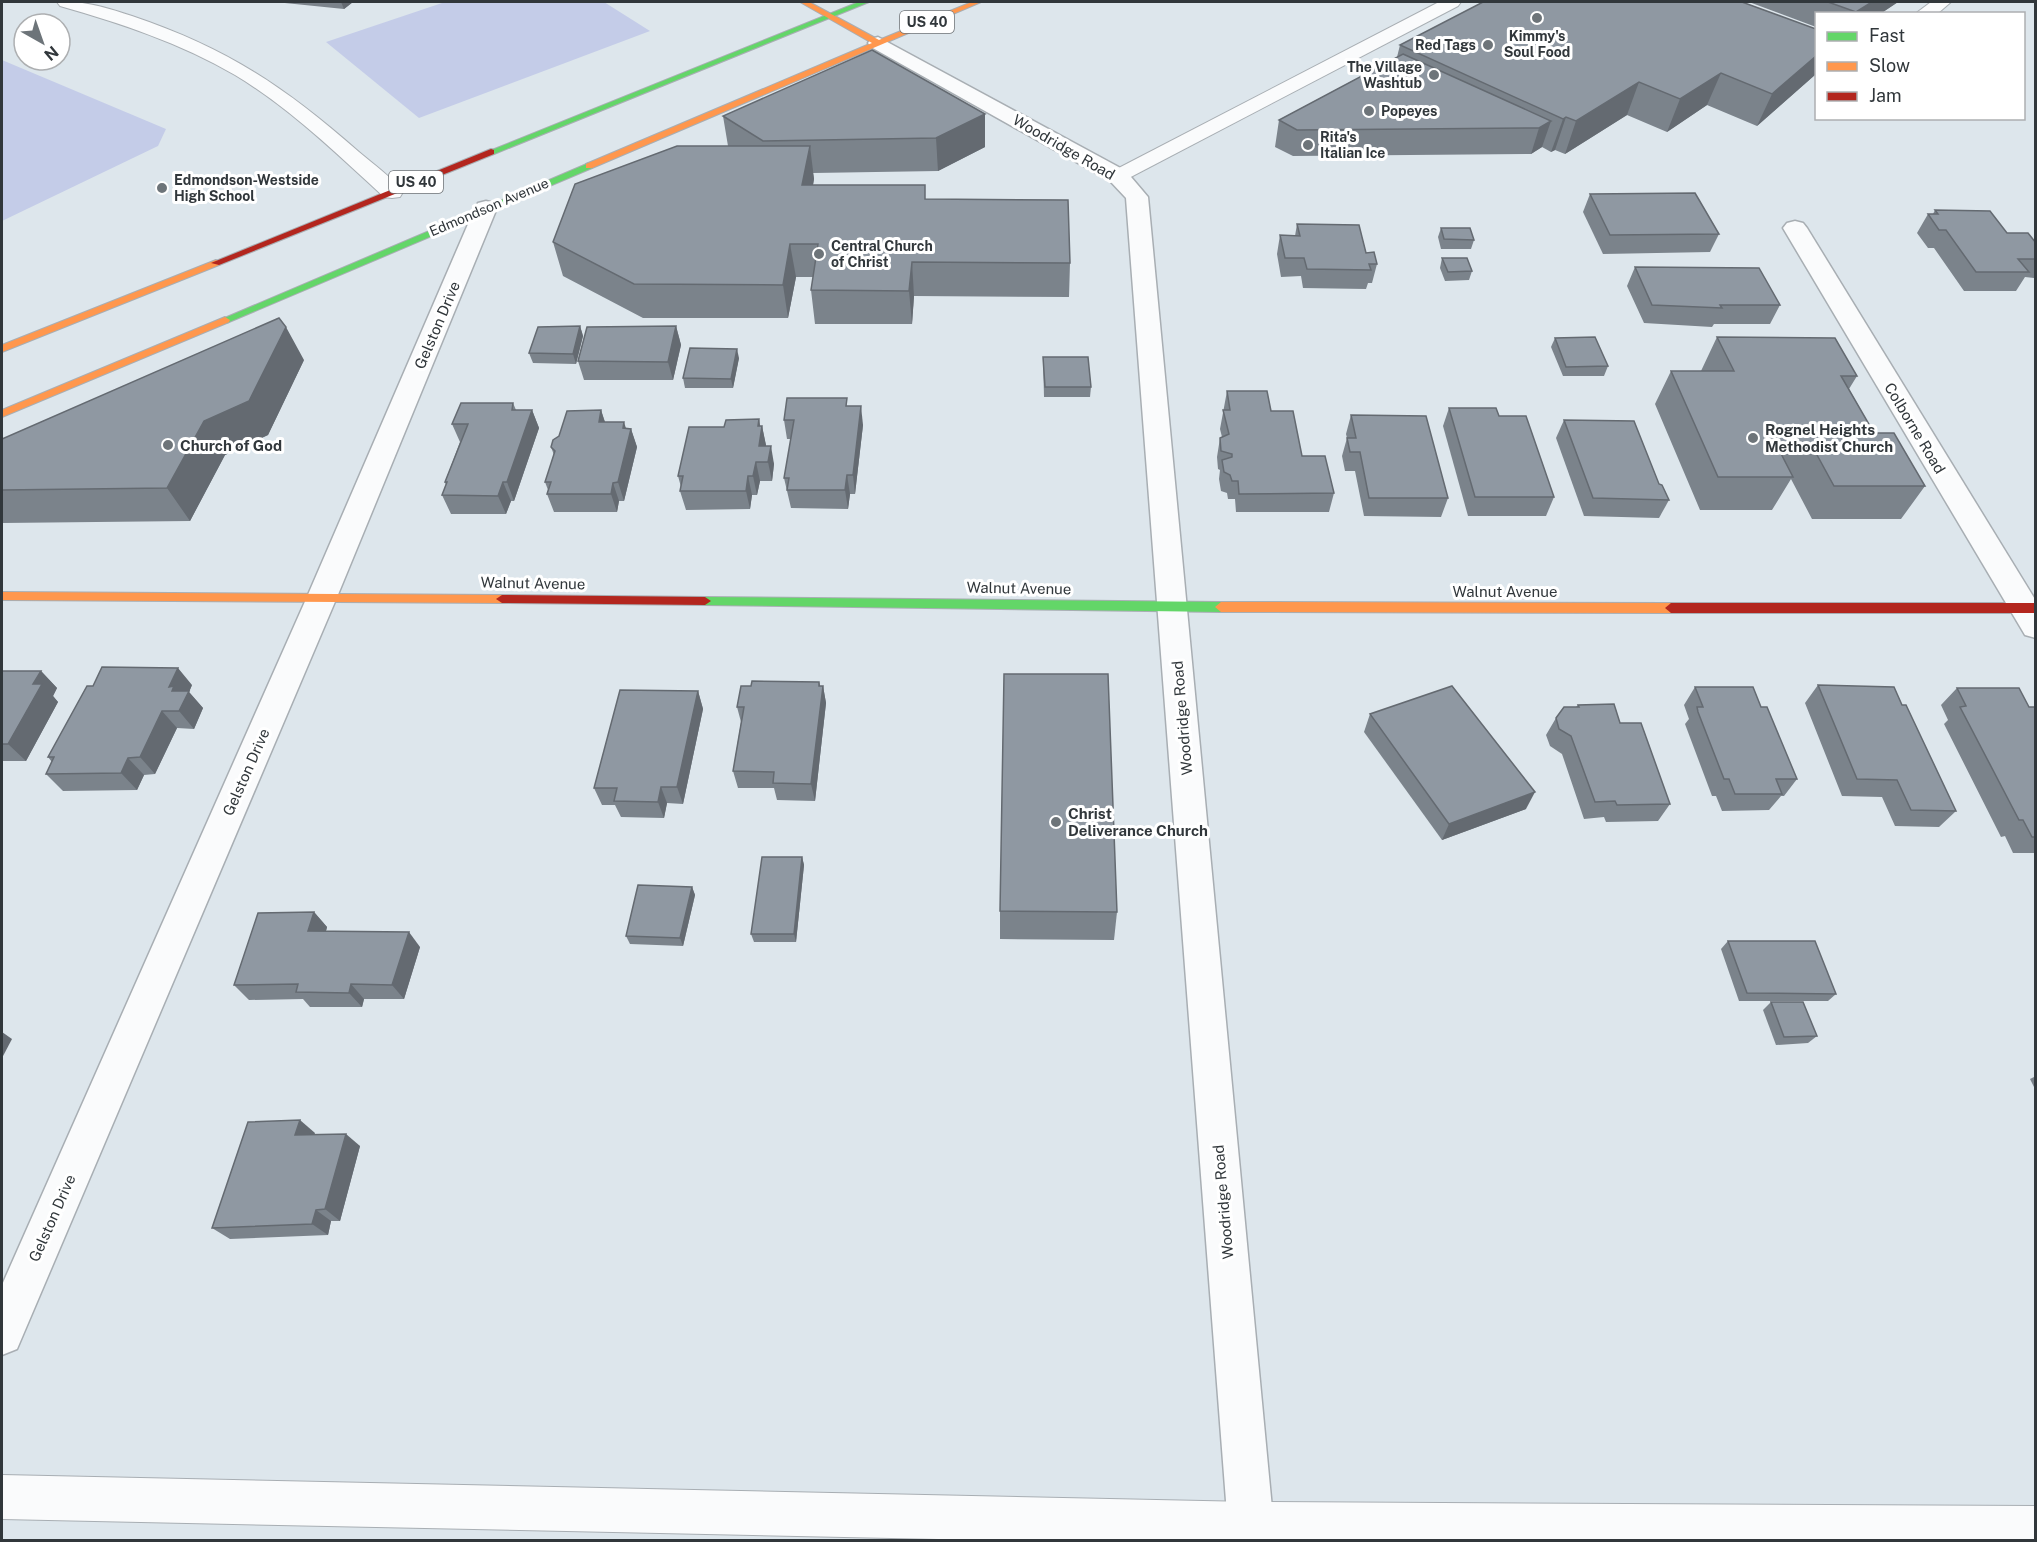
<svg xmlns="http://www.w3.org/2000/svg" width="2037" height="1542" font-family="'Public Sans',sans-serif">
	<rect width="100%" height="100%" fill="#dde6ec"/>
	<!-- green -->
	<g fill="#c4cce8">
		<path d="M445 2H604L650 31 419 118 326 42Z"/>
		<path d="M2 60 166 129 158 146 2 221Z"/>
	</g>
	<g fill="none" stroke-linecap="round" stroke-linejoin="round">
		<defs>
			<g id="lane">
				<path d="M57 2C83 0 108 8 132 16 227 48 285 87 359 152 373 164 392 177 403 192L400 197 392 198 384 197C337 154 290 108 235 75 180 43 120 23 60 6Z"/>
				<path d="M1439 2H1461L1458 6 1125 180 1118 182 1111 180 1107 176 1111 172Z"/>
				<path d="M1931 2H1951L1937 14H1915Z"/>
				<path d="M2 1475 1250 1502 2036 1506V1540H985L2 1519Z"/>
			</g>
			<g id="street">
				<path d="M878 37 1126 171 1148 197 1275 1540H1229L1126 198 1110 181 871 47 868 43 871 39Z"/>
				<path d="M486 201 494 203 497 208 337 597 17 1349 2 1355V1285L307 597 475 208 478 203Z"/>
				<path d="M1795 221 1803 223 1807 228 2036 601V638L2025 635 1783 228 1787 223Z"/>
			</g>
			<g id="fast">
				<path d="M859 2H869L494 154 487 152Z"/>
				<path d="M589 163 593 166 592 168 229 322 225 323 220 320Z"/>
				<path d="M705 597 1221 602 1227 607 1221 612 705 605 699 601Z"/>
			</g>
			<g id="slow">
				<path d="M800 2H809L879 40 972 2H981L592 168H586V164L872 43Z"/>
				<path d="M216 260 221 263 219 265 2 352V345Z"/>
				<path d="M225 317 230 320 229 322 2 417V410Z"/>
				<path d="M2 592 502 595 508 599 502 603 2 600Z"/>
				<path d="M1221 602 1671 603 1677 608 1671 613 1221 612 1215 607Z"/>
			</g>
			<g id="jam">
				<path d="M491 149 494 150V154L219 265 211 263Z"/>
				<path d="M502 595 705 597 711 601 705 605 502 603 496 599Z"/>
				<path d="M1671 603H2036V613H1671L1665 608Z"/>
			</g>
		</defs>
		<!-- lane casing -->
		<use href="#lane" stroke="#a8aeb3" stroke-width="2"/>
		<!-- street casing -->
		<use href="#street" stroke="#a8aeb3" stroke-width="3"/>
		<!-- fast casing -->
		<use href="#fast" stroke="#a8aeb3" stroke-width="2"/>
		<!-- slow casing -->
		<use href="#slow" stroke="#a8aeb3" stroke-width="2"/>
		<!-- jam casing -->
		<use href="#jam" stroke="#a8aeb3" stroke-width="2"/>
		<!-- lane -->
		<use href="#lane" fill="#fafbfc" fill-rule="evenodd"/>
		<!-- street -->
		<use href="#street" fill="#fafbfc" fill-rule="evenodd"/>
		<!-- fast -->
		<use href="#fast" fill="#63d668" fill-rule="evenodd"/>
		<!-- slow -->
		<use href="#slow" fill="#ff974d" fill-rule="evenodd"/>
		<!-- jam -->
		<use href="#jam" fill="#b3261e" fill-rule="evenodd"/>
	</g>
	<!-- wall -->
	<g fill="#7b838b">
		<path d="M275 2H353L344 9Z"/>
		<path d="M1749 2H1898L1880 14H1816V27Z"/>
		<path d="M1816 29V74L1757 126 1707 105 1667 132 1627 115 1565 154 1555 150 1551 152 1542 147 1531 154 1293 156 1275 147 1279 120 1397 57 1400 45Z"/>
		<path d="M985 114V147L938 171 813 173 814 179 813 185 926 199 1070 263 1069 297 914 296 912 324H815L811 290 813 277H796L788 318H643L563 276 553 242 728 146 723 116Z"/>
		<path d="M1590 194 1719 234 1710 252 1603 254 1583 212Z"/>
		<path d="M1935 210 2007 233 2036 243V276L2034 278 2025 277 2016 291H1964L1934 248H1928L1917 233 1928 214H1933Z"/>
		<path d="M1297 224 1366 253 1377 264 1372 283H1368L1366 289 1303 288 1301 276 1281 277 1277 254 1280 235 1295 236Z"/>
		<path d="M1441 228 1474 240 1471 249H1441L1438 237Z"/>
		<path d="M1442 258 1472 271 1469 280 1445 281 1440 268Z"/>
		<path d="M1635 267 1780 305 1770 324H1714L1712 327 1644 323 1627 286Z"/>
		<path d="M580 326 583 336 576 364 533 363 529 353Z"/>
		<path d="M676 326 681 345 673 380H584L578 361Z"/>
		<path d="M1717 337 1857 376 1849 389 1874 433 1925 486 1901 519H1812L1791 479 1772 510H1700L1655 404 1671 371H1701Z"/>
		<path d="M1555 338 1608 366 1604 376H1563L1551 347Z"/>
		<path d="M1043 357 1091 387 1090 397H1044Z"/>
		<path d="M739 358 733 388H685L683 378Z"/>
		<path d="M304 360 268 435 225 455 190 521 2 523V439Z"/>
		<path d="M1227 391 1271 411 1302 456 1334 493 1329 512H1236L1235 499H1228L1227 493 1221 491 1219 479 1220 470 1218 469 1217 457 1220 438 1222 437 1220 429Z"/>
		<path d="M513 403 516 410H532L539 428 514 501H511L506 514H451L442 495 446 485 445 482 460 442 452 424Z"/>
		<path d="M848 406 863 425 855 494H850L848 509 791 508 784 478 791 439H787L784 420Z"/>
		<path d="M1449 408 1499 416 1554 497 1546 516H1468L1443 426Z"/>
		<path d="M601 410 605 422 626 428 631 429 637 447 624 501H619L617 512H554L547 494 548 490 545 482 554 455 551 447Z"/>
		<path d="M1351 415 1448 498 1441 517 1364 516 1355 471H1345L1342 456 1347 438 1346 434Z"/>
		<path d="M759 419 760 426H762L766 446 774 464 772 481H760L757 495H752L750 509 686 510 680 491 681 487 678 476 724 427Z"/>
		<path d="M1564 420 1669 500 1659 518 1584 516 1556 438Z"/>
		<path d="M2 671H41L57 688 53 696 58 702 26 761H2Z"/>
		<path d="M819 682 820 686H823L826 703 815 801 777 800 774 788H738L733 771 741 722 737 707 751 686Z"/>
		<path d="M192 685 189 692 203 708 194 729 177 728 155 774 144 775 137 790 63 791 46 774 52 762 48 757Z"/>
		<path d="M1818 685 1902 705 1956 811 1939 827 1895 826 1882 797 1842 796 1805 703Z"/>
		<path d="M1695 687 1761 707 1797 779 1784 796H1781L1769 810 1722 811 1716 796H1712L1685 724 1689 719 1684 705Z"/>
		<path d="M1957 688 2029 707H2036V853H2013L2005 836 2001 837 1944 724 1948 720 1941 705Z"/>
		<path d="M698 691 703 709 683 804 667 803 664 818 621 817 615 805H602L594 788Z"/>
		<path d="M1578 705 1620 723 1670 804 1658 821 1606 822 1604 817 1584 819 1562 754 1550 746 1546 735 1556 718 1576 707Z"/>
		<path d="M1370 714 1526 809 1442 840 1364 732Z"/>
		<path d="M802 857 804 865 796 942H754L751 934Z"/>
		<path d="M692 887 695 895 683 946 630 944 626 936Z"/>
		<path d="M1000 911 1117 912 1114 940 1000 939Z"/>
		<path d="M314 912 327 927 326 931 420 947 404 999H364L362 1007H310L303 999 249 1000 234 985Z"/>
		<path d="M1728 941 1836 994 1828 1001H1739L1721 949Z"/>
		<path d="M1771 1002 1817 1036 1808 1043 1776 1045 1763 1010Z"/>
		<path d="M2036 1076V1091L2030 1079Z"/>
		<path d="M315 1133 314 1134 360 1146 340 1221H331L328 1235 230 1239 212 1228Z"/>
	</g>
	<!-- shaded-wall -->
	<g fill="#646a71">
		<path d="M341 2H353L344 9Z"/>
		<path d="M1872 2H1898L1880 14H1855L1856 12Z"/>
		<path d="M1816 56V74L1757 126 1772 94Z"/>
		<path d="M1721 73 1707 105 1667 132 1680 99Z"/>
		<path d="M1639 82 1627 115 1565 154 1576 121Z"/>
		<path d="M985 114V147L938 171 936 138Z"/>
		<path d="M1566 117 1555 150 1551 152 1563 119Z"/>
		<path d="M1551 121 1542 147 1531 154 1539 128Z"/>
		<path d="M810 146 814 179 807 218 802 185Z"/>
		<path d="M790 244 796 277 788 318 783 285Z"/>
		<path d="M912 262 914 296 912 324 909 291Z"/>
		<path d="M580 326 583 336 576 364 573 354Z"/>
		<path d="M676 326 681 345 673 380 668 362Z"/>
		<path d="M286 327 304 360 268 435 225 455 190 521 167 488 204 421Z"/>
		<path d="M737 349 739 358 733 388 731 379Z"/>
		<path d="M861 406 863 425 855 494 853 475Z"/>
		<path d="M532 410 539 428 514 501 507 482Z"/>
		<path d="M601 410 607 429 599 422Z"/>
		<path d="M759 419 761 432 762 426 766 445 763 462 759 446 758 426Z"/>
		<path d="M624 422 629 438 631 429 637 447 624 501 618 482Z"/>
		<path d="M771 446 774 464 772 481 768 462Z"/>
		<path d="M756 462 760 481 757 495 753 476Z"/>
		<path d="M847 475 850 494 848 509 845 490Z"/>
		<path d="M748 476 752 495 750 509 746 491Z"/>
		<path d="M503 482 511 501 506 514 498 496Z"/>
		<path d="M613 483 619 501 617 512 611 494Z"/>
		<path d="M178 668 192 685 189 692 203 708 194 729 179 711 169 687Z"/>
		<path d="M41 671 57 688 53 696 58 702 26 761 8 744 33 684Z"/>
		<path d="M819 682 822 696 823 686 826 703 815 801 811 784Z"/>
		<path d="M698 691 703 709 683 804 677 787Z"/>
		<path d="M162 711 177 728 155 774 140 757Z"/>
		<path d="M128 758 144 775 137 790 121 773Z"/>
		<path d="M661 787 667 803 664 818 658 802Z"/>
		<path d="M1535 792 1526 809 1442 840 1449 824Z"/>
		<path d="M802 857 804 865 796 942 794 934Z"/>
		<path d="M692 887 695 895 683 946 680 938Z"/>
		<path d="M314 912 327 927 322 946 308 931Z"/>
		<path d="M409 932 420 947 404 999 392 985Z"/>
		<path d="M351 984 364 999 362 1007 349 993Z"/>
		<path d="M2 1032 12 1039 2 1058Z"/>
		<path d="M300 1120 315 1133 311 1147 295 1135Z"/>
		<path d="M346 1134 360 1146 340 1221 325 1209Z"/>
		<path d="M316 1210 331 1221 328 1235 312 1224Z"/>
	</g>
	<!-- building -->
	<g fill="#8f98a2" stroke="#646a71" stroke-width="1.5">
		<path d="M1483 2H1742L1816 29V56L1772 94 1721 73 1680 99 1639 82 1576 121 1566 117 1563 119 1400 45Z"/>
		<path d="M1828 2H1872L1856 12Z"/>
		<path d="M872 50 985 114 936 138 763 141 723 116Z"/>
		<path d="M1403 54 1551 121 1539 128 1297 130 1279 120Z"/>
		<path d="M677 146H810L802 185H925V199L1068 200 1070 263 912 262 909 291 811 290 818 244H790L783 285 634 284 553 242 575 184Z"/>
		<path d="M1695 193 1719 234 1610 235 1590 194Z"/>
		<path d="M1935 210 1990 211 2007 233H2028L2036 243V259H2018L2029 272H1976L1946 230H1939L1928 214H1938Z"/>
		<path d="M1297 224 1359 225 1366 253 1374 252 1377 264H1369L1371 270 1307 269 1304 258H1285L1280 235 1300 236Z"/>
		<path d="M1441 228H1470L1474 240 1444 239Z"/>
		<path d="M1442 258H1467L1472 271 1448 272Z"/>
		<path d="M1635 267 1759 268 1780 305H1720L1722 308 1652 305Z"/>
		<path d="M279 318 286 327 249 401 204 421 167 488 2 490V439Z"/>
		<path d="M580 326 573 354 529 353 538 327Z"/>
		<path d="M676 326 668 362 578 361 587 327Z"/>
		<path d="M1595 337 1608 366 1566 367 1555 338Z"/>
		<path d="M1717 337 1835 338 1857 376H1841L1874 433H1894L1925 486H1834L1811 444H1776L1793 477H1718L1671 371H1734Z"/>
		<path d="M690 348 737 349 731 379 683 378Z"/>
		<path d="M1043 357H1088L1091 387H1045Z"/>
		<path d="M1227 391H1267L1271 411H1293L1302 456H1325L1334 493 1239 494 1238 481H1232L1230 475 1224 472 1222 460 1232 457V454L1221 451 1220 438 1229 434 1223 410H1230Z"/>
		<path d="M787 398H847L846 406H861L853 475H847L845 490H787L789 478H784L794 420H784Z"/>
		<path d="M461 403H513L512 410H532L507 482H503L498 496 442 495 447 482H445L468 424H452Z"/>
		<path d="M1449 408H1496L1499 416H1526L1554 497H1475Z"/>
		<path d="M601 410 599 422H624L623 428 631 429 618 482 613 483 611 494H547L551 482H545L555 451 551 447 553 440 559 436 567 411Z"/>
		<path d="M1351 415 1426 416 1448 498H1369L1360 452H1350L1347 438H1356Z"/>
		<path d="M759 419 758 426H762L759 446H771L768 462H756L753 476H748L746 491H680L683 476H678L689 427H724L726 420Z"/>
		<path d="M1564 420 1634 421 1659 484 1662 485 1669 500 1593 498Z"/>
		<path d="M102 667 178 668 169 687 174 686 172 691H189L179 711H162L140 757 128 758 121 773 46 774 54 757H48L87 686H93Z"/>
		<path d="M2 671H41L33 684H42L8 744H2Z"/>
		<path d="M1004 674H1108L1117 912 1000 911Z"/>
		<path d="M752 681 819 682V686H823L811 784 773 783 774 772 733 771 744 707H737L741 686H751Z"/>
		<path d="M1818 685 1894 687 1902 705H1906L1956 811 1911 810 1897 780 1857 779Z"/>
		<path d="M1452 686 1535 792 1449 824 1370 714Z"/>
		<path d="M1695 687H1753L1761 707H1767L1797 779H1776L1782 794H1735L1729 779H1724L1698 712 1697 707H1703Z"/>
		<path d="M1957 688H2019L2029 707H2036V837H2032L2023 820H2019L1960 707 1966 706Z"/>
		<path d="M620 690 698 691 677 787H661L658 802 614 801 617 788H594Z"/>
		<path d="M1614 704 1620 723H1641L1670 804 1617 805 1615 801 1595 802 1571 736 1559 729 1556 718 1564 707H1579L1578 705Z"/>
		<path d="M762 857H802L794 934H751Z"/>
		<path d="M638 885 692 887 680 938 626 936Z"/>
		<path d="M314 912 308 931 409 932 392 985 351 984 349 993 296 992 298 984 234 985 258 913Z"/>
		<path d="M1728 941H1815L1836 994 1747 993Z"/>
		<path d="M1771 1002H1803L1817 1036 1784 1037Z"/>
		<path d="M300 1120 295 1135 346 1134 325 1209 316 1210 312 1224 212 1228 248 1122Z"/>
	</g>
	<!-- markers -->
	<g fill="#6d7479" stroke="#fff" stroke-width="2">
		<circle cx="1537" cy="18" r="6"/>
		<circle cx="1488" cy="45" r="6"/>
		<circle cx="1434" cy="75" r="6"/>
		<circle cx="1369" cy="111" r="6"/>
		<circle cx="1308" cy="145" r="6"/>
		<circle cx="162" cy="188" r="6"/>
		<circle cx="819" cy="254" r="6"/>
		<circle cx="1753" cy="438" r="6"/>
		<circle cx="168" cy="445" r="6"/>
		<circle cx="1056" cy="822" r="6"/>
	</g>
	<g text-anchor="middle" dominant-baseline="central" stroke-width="6" stroke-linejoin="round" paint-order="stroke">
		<!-- shield labels -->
		<g fill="#fff" stroke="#6f7376" stroke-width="1.5">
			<rect x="900" y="11" width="54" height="22" rx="4.5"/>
			<rect x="389" y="171" width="54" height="22" rx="4.5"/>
		</g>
		<g font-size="14" font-weight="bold" fill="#31373b">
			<text x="927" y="22">US 40</text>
			<text x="416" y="182">US 40</text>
		</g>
		<!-- far-poi labels -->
		<g font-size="14" font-weight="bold" fill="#31373b" stroke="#fff" text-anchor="start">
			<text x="1537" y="36" text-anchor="middle">Kimmy's<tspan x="1537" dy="16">Soul Food</tspan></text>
			<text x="1476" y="45" text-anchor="end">Red Tags</text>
			<text x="1422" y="67" text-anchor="end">The Village<tspan x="1422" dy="16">Washtub</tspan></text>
			<text x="1381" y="111">Popeyes</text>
			<text x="1320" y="137">Rita's<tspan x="1320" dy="16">Italian Ice</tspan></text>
			<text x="174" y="180">Edmondson-Westside<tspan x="174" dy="16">High School</tspan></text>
			<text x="831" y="246">Central Church<tspan x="831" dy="16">of Christ</tspan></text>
		</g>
		<!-- far-street labels -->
		<g font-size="14" fill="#31373b" stroke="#fff">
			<text transform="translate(489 207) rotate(-23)">Edmondson Avenue</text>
		</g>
		<!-- street labels -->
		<g font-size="15" fill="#31373b" stroke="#fff">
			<text transform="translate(1064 147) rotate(30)">Woodridge Road</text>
			<text transform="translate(437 325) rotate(-67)">Gelston Drive</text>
			<text transform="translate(1915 428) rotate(59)">Colborne Road</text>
			<text transform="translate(533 583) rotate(1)">Walnut Avenue</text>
			<text transform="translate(1019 588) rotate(1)">Walnut Avenue</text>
			<text x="1505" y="591">Walnut Avenue</text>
			<text transform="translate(1182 718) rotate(-95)">Woodridge Road</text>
			<text transform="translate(246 772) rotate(-66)">Gelston Drive</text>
			<text transform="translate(1223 1202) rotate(-95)">Woodridge Road</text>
			<text transform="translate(52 1218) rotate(-66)">Gelston Drive</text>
		</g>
		<!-- poi labels -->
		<g font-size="15" font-weight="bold" fill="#31373b" stroke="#fff" text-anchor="start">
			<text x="1765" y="429">Rognel Heights<tspan x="1765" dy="17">Methodist Church</tspan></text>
			<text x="180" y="445">Church of God</text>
			<text x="1068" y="813">Christ<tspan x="1068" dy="17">Deliverance Church</tspan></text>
		</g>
	</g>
	<!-- border -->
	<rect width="2037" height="1542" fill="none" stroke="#31373b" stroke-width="6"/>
	<!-- legend -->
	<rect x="1815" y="12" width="210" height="108" fill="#ffffff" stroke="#adafb1" stroke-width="1.5"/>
	<rect x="1827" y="32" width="30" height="9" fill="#63d668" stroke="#adafb1" stroke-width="1.5"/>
	<text x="1869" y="42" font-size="18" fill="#31373b">Fast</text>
	<rect x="1827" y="62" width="30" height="9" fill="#ff974d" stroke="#adafb1" stroke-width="1.5"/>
	<text x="1869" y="72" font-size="18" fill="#31373b">Slow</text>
	<rect x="1827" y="92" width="30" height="9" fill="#b3261e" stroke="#adafb1" stroke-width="1.5"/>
	<text x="1869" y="102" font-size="18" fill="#31373b">Jam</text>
	<!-- north arrow -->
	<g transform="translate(42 42) rotate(140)"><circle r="28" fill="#ffffff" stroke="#adafb1" stroke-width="1.5"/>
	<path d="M0-4.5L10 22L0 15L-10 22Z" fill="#6d7479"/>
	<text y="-9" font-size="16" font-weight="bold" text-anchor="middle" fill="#31373b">N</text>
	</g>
</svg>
